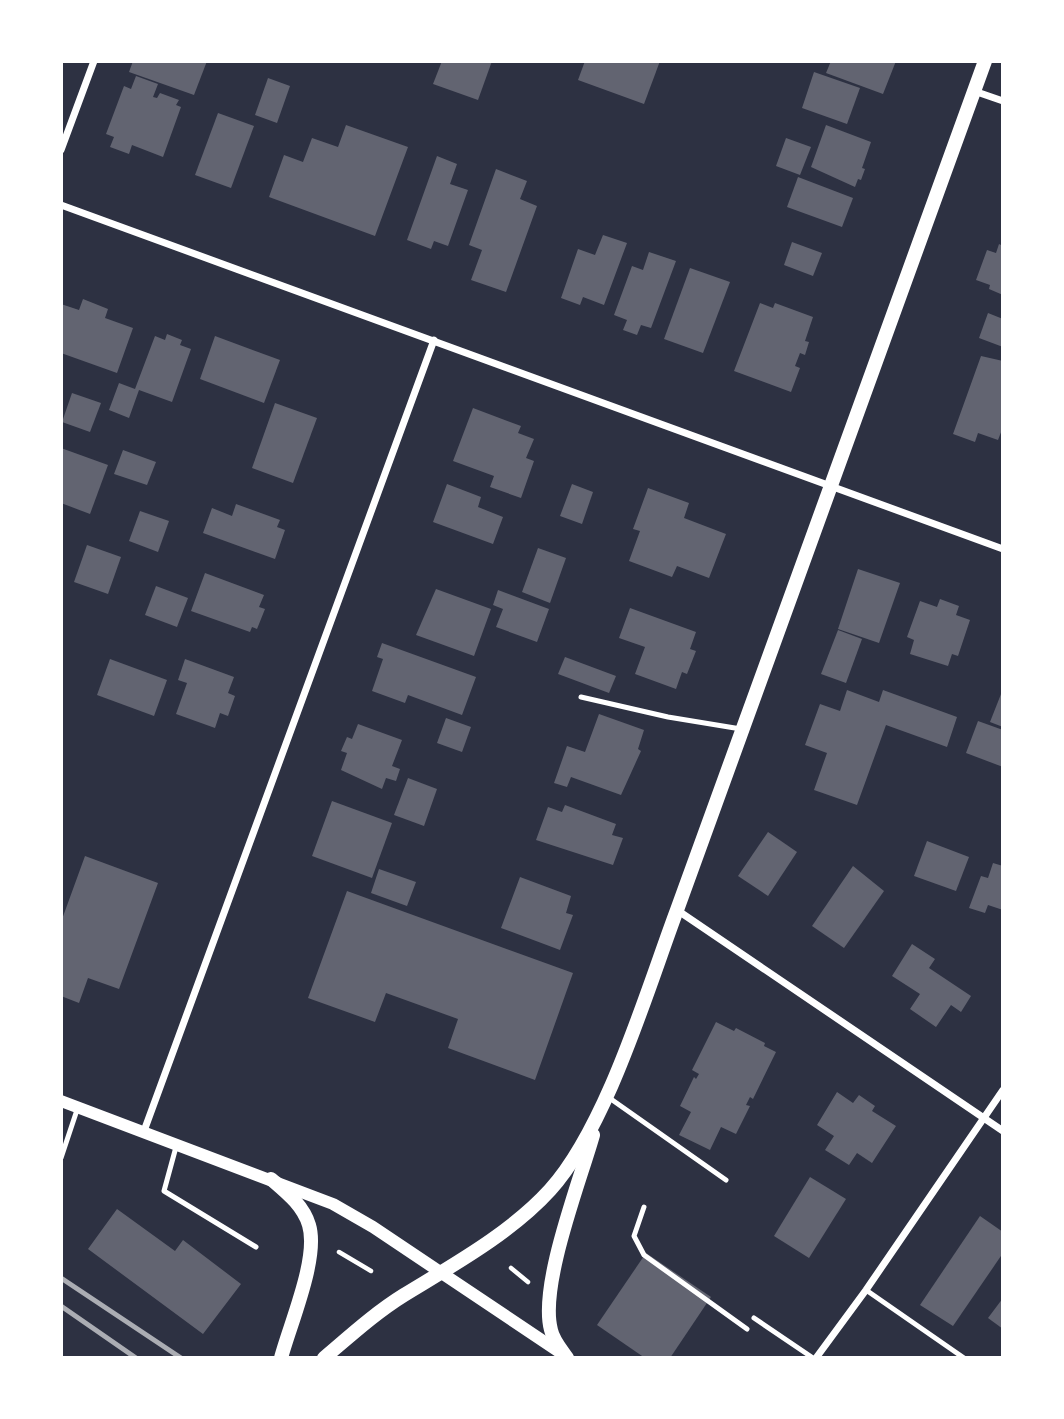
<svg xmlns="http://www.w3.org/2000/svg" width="1064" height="1419" font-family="Poppins,sans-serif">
	<rect width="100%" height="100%" fill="#2d3142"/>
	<!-- building -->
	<g fill="#626471">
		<path d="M133 61H207L194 95 129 72Z"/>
		<path d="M442 61H492L478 100 433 84Z"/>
		<path d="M585 61H660L644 104 578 80Z"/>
		<path d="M831 61H896L883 94 826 73Z"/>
		<path d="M814 72 860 88 847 124 802 108Z"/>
		<path d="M136 76 158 84 153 97 157 98 160 93 179 100 176 105 181 107 163 157 132 145 129 154 110 147 114 137 106 134 124 86 131 89Z"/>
		<path d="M268 78 290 86 277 123 255 115Z"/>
		<path d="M218 113 254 126 231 188 195 175Z"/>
		<path d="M346 125 408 147 375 236 269 197 284 155 303 162 312 138 338 147Z"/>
		<path d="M826 125 871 142 862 168 865 169 861 180 858 179 855 187 811 167Z"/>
		<path d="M786 138 811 147 800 175 776 166Z"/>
		<path d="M437 156 457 164 450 184 468 190 448 246 434 241 431 249 407 240Z"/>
		<path d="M496 169 527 181 520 199 537 206 506 292 471 280 482 250 469 245Z"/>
		<path d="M798 177 853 198 842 227 787 207Z"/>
		<path d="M603 235 627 243 604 305 583 297 580 305 561 298 578 249 595 255Z"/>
		<path d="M792 242 822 253 813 276 784 265Z"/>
		<path d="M999 244 1003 246V295L989 289 990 285 976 280 987 250 996 253Z"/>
		<path d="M649 252 676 261 651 328 641 325 637 335 623 330 627 320 614 315 632 266 643 270Z"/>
		<path d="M690 268 730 282 703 353 664 339Z"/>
		<path d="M83 299 108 309 105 318 133 328 117 373 61 353V304L79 310Z"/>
		<path d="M760 303 773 308 775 303 813 317 805 341 809 342 805 355 800 353 795 366 800 368 791 392 734 371Z"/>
		<path d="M988 313 1003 319V347L979 338Z"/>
		<path d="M167 334 182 340 180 345 191 349 172 402 139 390 129 418 109 410 119 383 135 389 155 336 165 340Z"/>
		<path d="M215 336 280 360 264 403 200 379Z"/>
		<path d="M981 356 1003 361V427L998 440 978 433 975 442 953 434Z"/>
		<path d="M72 393 101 403 90 432 62 422Z"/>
		<path d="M275 403 317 418 293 483 252 468Z"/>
		<path d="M473 408 521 426 518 433 534 439 526 458 534 461 521 498 490 487 494 476 453 461Z"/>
		<path d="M61 448 108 465 90 514 61 503Z"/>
		<path d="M123 450 156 462 147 485 114 474Z"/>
		<path d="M447 484 481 497 478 507 503 517 493 544 433 522Z"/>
		<path d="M572 484 593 492 582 524 560 516Z"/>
		<path d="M648 488 689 503 684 518 726 534 709 578 677 566 672 577 629 561 640 531 633 529Z"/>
		<path d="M236 504 280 520 277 527 285 530 275 559 203 533 212 508 232 516Z"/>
		<path d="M140 511 169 521 158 552 129 541Z"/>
		<path d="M87 545 121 557 108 594 74 582Z"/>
		<path d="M538 548 566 558 550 603 522 592Z"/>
		<path d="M858 569 900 583 879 643 838 629Z"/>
		<path d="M205 573 264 595 259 607 265 609 257 629 252 627 250 632 191 611Z"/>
		<path d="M156 586 188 598 177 627 145 615Z"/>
		<path d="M436 589 491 609 474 656 416 635Z"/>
		<path d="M498 590 549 609 537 642 496 627 503 609 493 605Z"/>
		<path d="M940 599 959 606 956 615 970 620 958 656 952 654 948 666 910 654 914 640 907 637 920 601 937 607Z"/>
		<path d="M630 608 696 632 690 649 696 651 687 674 682 672 676 689 635 674 645 647 619 638Z"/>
		<path d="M838 630 862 639 846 683 821 674Z"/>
		<path d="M382 643 476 677 462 715 408 695 405 703 372 691 383 659 377 657Z"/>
		<path d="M565 657 616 676 609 693 558 674Z"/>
		<path d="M110 659 167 680 154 716 97 695Z"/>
		<path d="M185 659 234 677 228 693 235 696 228 716 220 713 215 728 176 714 187 683 178 680Z"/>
		<path d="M1003 689V727L990 722Z"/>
		<path d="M847 690 879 702 883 690 957 717 947 747 886 725 857 805 814 790 827 753 805 745 820 704 840 711Z"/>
		<path d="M599 714 644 730 638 749 641 751 621 795 571 777 567 787 554 783 567 746 585 752Z"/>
		<path d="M446 718 471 727 462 752 437 743Z"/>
		<path d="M978 721 1003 730V767L966 753Z"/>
		<path d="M358 724 402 740 392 766 400 769 396 781 386 778 382 789 341 770 347 753 341 751 347 737 352 739Z"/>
		<path d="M408 778 437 789 424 826 394 815Z"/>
		<path d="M332 801 392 823 372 878 312 856Z"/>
		<path d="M565 805 616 824 612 835 623 838 613 865 536 840 548 807 562 812Z"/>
		<path d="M768 832 797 852 768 896 738 876Z"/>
		<path d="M927 841 969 857 956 891 914 876Z"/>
		<path d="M85 856 158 883 119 989 88 978 79 1003 61 996V922Z"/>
		<path d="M993 863 1003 866V910L988 905 985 913 969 908 981 876 988 878Z"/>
		<path d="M853 866 884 891 844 948 812 926Z"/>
		<path d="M379 869 416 882 407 906 371 893Z"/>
		<path d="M520 877 571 896 566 913 573 915 560 950 501 928Z"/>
		<path d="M347 891 573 973 535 1080 448 1048 458 1019 386 993 375 1022 308 998Z"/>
		<path d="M912 944 935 959 929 968 971 996 961 1012 951 1005 936 1027 910 1009 920 994 892 976Z"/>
		<path d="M716 1022 734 1031 736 1028 765 1043 764 1046 776 1052 753 1099 750 1097 746 1105 750 1106 736 1134 721 1127 710 1150 679 1135 691 1112 680 1106 694 1077 696 1079 699 1074 692 1070Z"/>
		<path d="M837 1092 853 1103 859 1095 875 1106 872 1111 896 1126 872 1163 857 1153 849 1165 825 1150 834 1136 817 1125Z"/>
		<path d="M810 1177 846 1199 809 1258 774 1236Z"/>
		<path d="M117 1209 175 1251 183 1240 241 1284 203 1334 88 1249Z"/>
		<path d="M980 1216 1003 1232V1253L953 1326 920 1305Z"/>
		<path d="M646 1253 711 1297 670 1358H645L597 1325Z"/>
		<path d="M1003 1298V1329L988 1318Z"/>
	</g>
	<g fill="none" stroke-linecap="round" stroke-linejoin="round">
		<!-- path -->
		<g stroke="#fff" stroke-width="4.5">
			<path d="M339 1252 371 1271"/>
			<path d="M511 1268 528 1282"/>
		</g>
		<!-- service -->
		<g stroke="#fff" stroke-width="5">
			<path d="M581 697 668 717 741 729"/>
			<path d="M608 1097 726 1180"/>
			<path d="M176 1147 164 1191 256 1247"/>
			<path d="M61 1158 78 1107"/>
			<path d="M644 1207 634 1236 644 1255 747 1329"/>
			<path d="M866 1290 964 1358"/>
			<path d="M754 1318 813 1358"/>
		</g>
		<!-- minor -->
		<g stroke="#fff" stroke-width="7">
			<path d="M974 91 1003 101"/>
			<path d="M61 150 94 61"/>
			<path d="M61 205 1003 549"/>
			<path d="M677 910 1003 1131"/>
			<path d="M144 1131 434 340"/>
			<path d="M816 1358 866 1290 1003 1090"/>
		</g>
		<!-- tertiary -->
		<path stroke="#fff" stroke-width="12" d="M61 1101 333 1204 373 1227 564 1355"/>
		<!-- secondary -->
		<g stroke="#fff" stroke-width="14">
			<path d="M271 1179C286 1192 303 1205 309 1225 319 1258 290 1324 281 1358"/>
			<path d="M324 1358C350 1336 375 1313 404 1295 453 1265 511 1233 550 1190 607 1127 647 990 677 910L985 61"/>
			<path d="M567 1358C561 1349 553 1340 551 1330 539 1286 580 1181 593 1135"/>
		</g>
		<!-- rail -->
		<g stroke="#abadb3" stroke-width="5">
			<path d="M61 1278 181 1358"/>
			<path d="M61 1306 136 1358"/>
		</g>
	</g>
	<!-- border -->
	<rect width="1064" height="1419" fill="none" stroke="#ffffff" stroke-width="126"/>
</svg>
